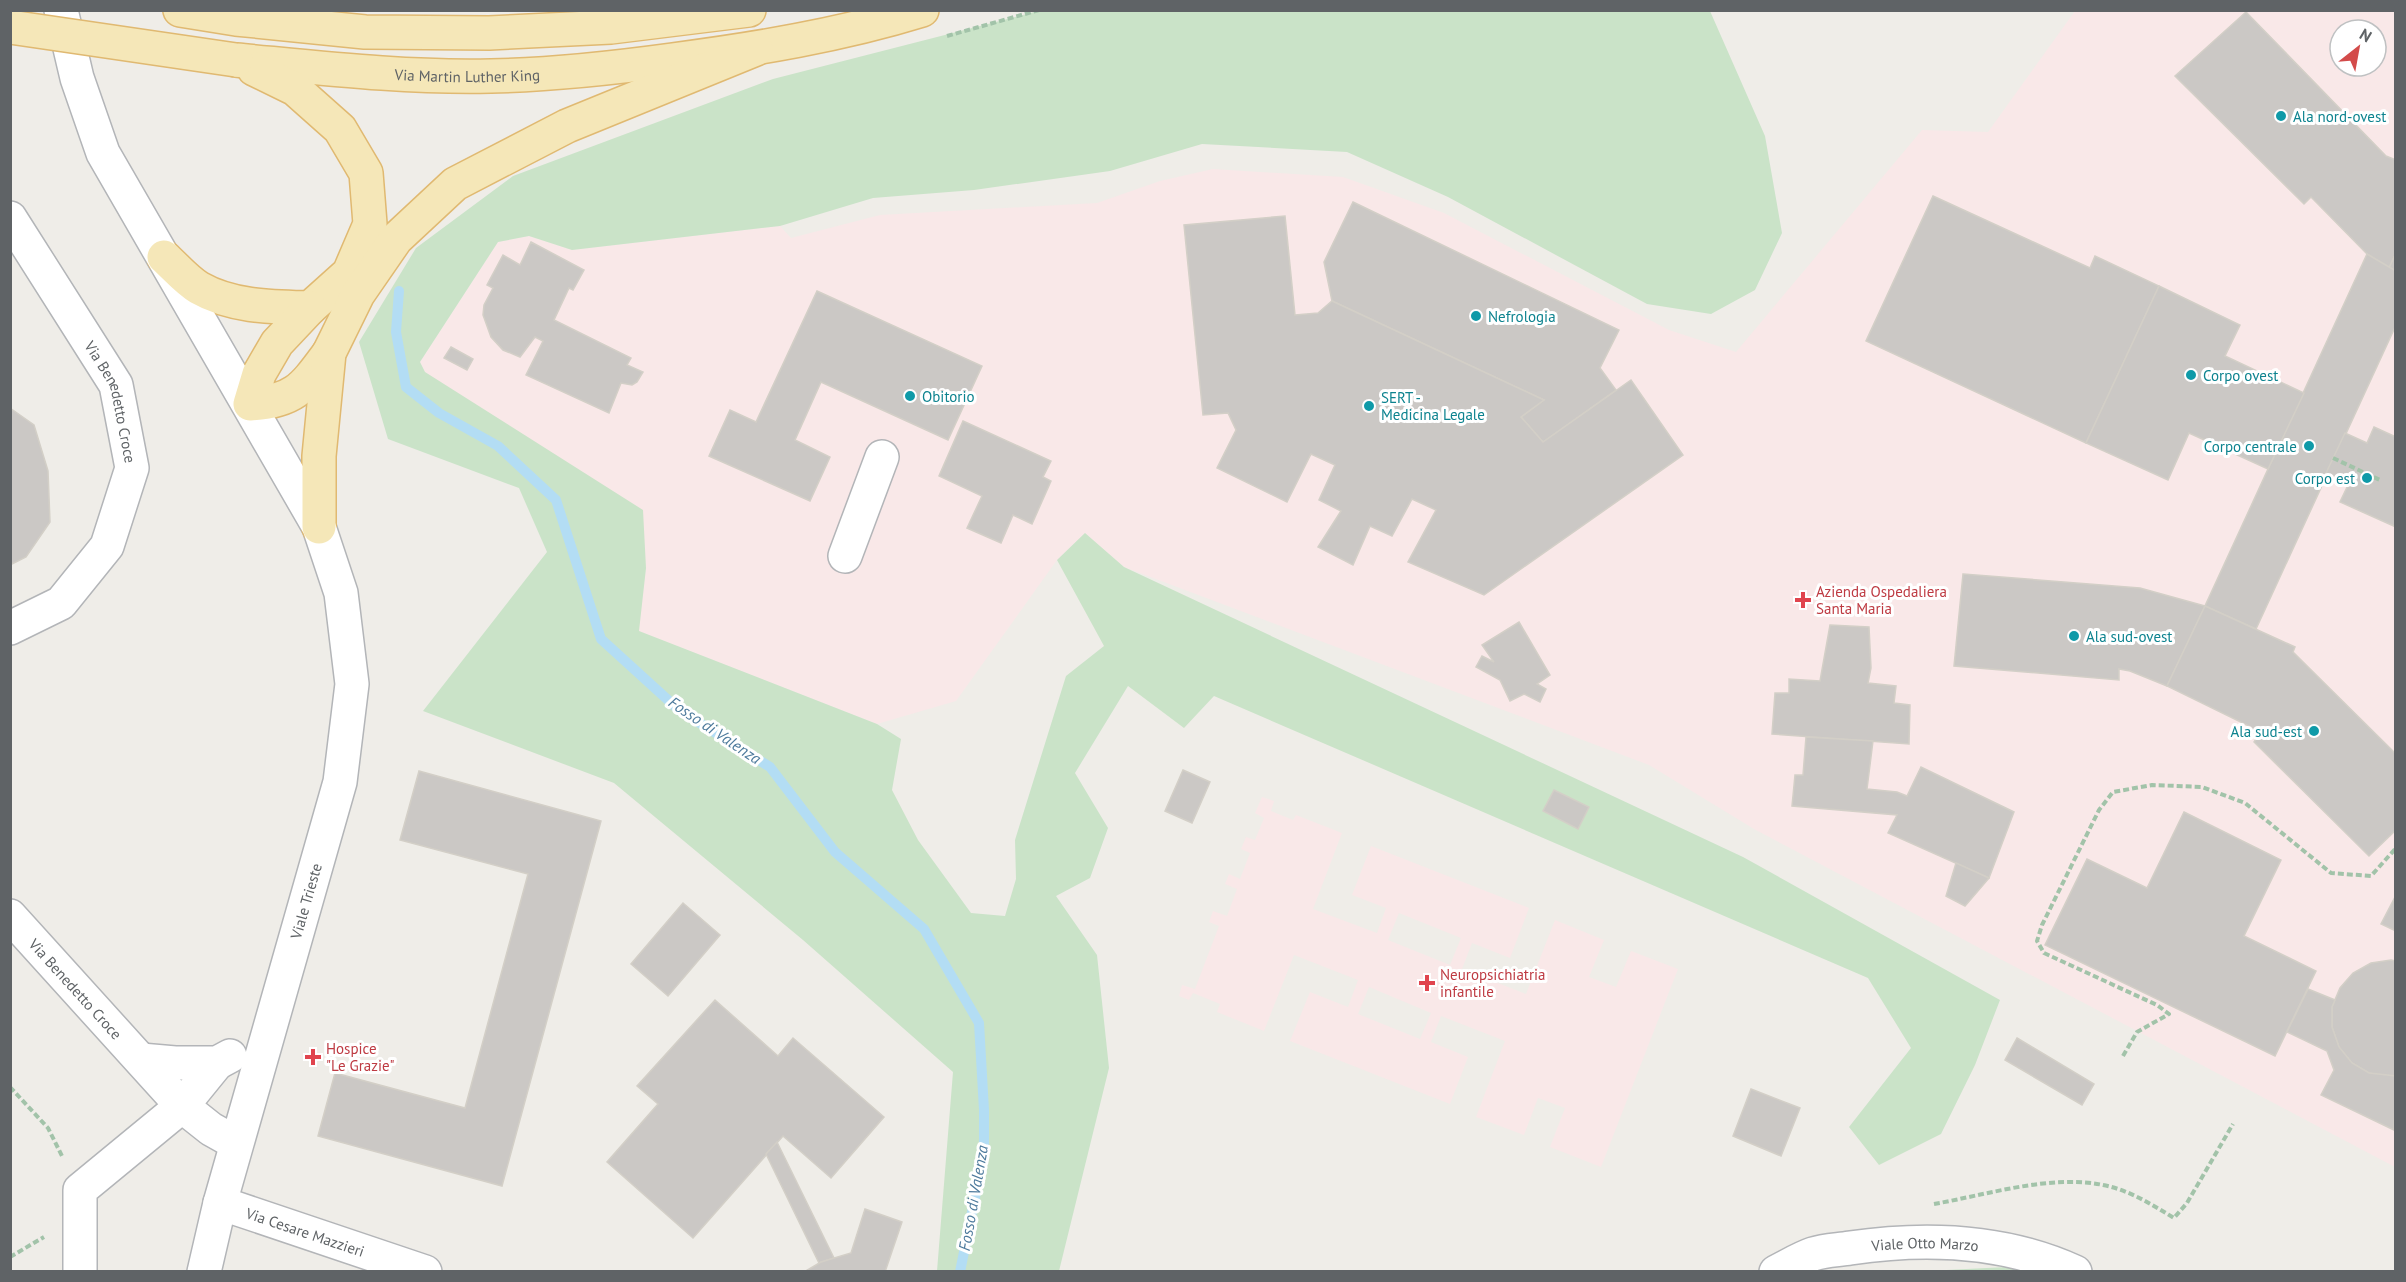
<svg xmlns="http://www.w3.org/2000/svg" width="2406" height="1282" font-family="'PT Sans',sans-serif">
	<rect width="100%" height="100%" fill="#efede8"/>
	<!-- medical -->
	<g fill="#f9e8e8" fill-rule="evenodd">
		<path d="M2075 11H2395V1167L1754 829 1649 765 1124 567 1085 533 1057 560 956 701 877 724 638 631 646 568 425 372 420 362 498 242 529 236 572 250 780 226 791 238 880 215 1097 203 1160 181 1213 169 1343 177 1444 213 1669 330 1736 352 1922 130 1988 132ZM2340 30H2376V66H2340Z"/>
		<path d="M1262 797 1274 801 1271 811 1293 820 1296 815 1342 833 1313 909 1377 933 1386 908 1352 895 1371 846 1529 908 1510 958 1472 943 1462 969 1526 994 1555 920 1604 940 1589 977 1616 987 1631 951 1678 969 1601 1167 1550 1147 1565 1108 1538 1098 1524 1135 1476 1117 1505 1041 1441 1016 1431 1042 1468 1057 1450 1104 1290 1041 1310 992 1348 1007 1358 980 1294 955 1264 1031 1217 1012 1220 1004 1193 993 1189 1000 1179 996 1182 985 1195 989 1219 926 1209 922 1213 911 1227 916 1237 889 1225 884 1229 874 1240 879 1250 853 1241 849 1246 837 1255 840 1264 818 1255 813ZM1399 913 1461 938 1450 965 1388 940ZM1369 987 1431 1013 1420 1039 1358 1014Z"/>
	</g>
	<!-- green -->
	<g fill="#cae3c8">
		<path d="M1038 11H1710L1765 136 1782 233 1755 290 1711 314 1647 304 1448 197 1347 152 1202 144 1110 171 974 190 873 198 780 226 572 250 529 236 498 242 420 362 425 372 643 510 646 568 639 631 877 724 901 739 892 790 918 840 971 913 1005 916 1016 879 1015 840 1066 676 1104 646 1057 560 1085 533 1124 567 1743 857 2000 1000 1975 1065 1941 1134 1879 1165 1849 1127 1911 1048 1868 978 1214 696 1184 728 1128 686 1075 773 1108 828 1090 878 1056 896 1097 955 1109 1068 1059 1271H937L953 1072 803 940 614 783 423 711 547 552 519 488 388 439 359 342 416 248 513 176 773 79Z"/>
		<path d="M2027 1266 2037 1272H1906Z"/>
	</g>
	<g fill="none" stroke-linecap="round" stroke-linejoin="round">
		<!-- stream -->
		<path stroke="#b3ddf4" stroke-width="10" d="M399 291 396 332 406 387 439 413 498 446 556 500 601 639 679 710 770 767 835 852 924 929 979 1023 984 1110V1152L960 1272"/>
	</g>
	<!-- building -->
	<g fill="#cbc8c5" stroke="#d3cfc7" stroke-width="1.5">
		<path d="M2246 12 2386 156 2396 160V253L2389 268 2367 254 2311 197 2304 204 2175 76Z"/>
		<path d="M1933 196 2090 268 2095 256 2159 286 2086 443 1866 341Z"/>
		<path d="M1353 202 1619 330 1600 368 1616 390 1543 442 1521 417 1544 400 1332 301 1324 262Z"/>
		<path d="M1285 216 1295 315 1318 313 1332 301 1544 400 1521 417 1543 442 1631 380 1683 455 1484 595 1408 562 1436 510 1412 499 1392 536 1370 526 1353 565 1318 547 1341 511 1319 500 1335 465 1311 454 1287 502 1217 468 1236 430 1228 413 1203 415 1184 225Z"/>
		<path d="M531 242 584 270 573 290 569 288 554 320 631 358 627 365 643 372 637 382 632 385 621 383 609 413 526 375 543 341 535 337 520 357 503 350 491 337 483 315 484 305 493 288 487 285 503 255 520 265Z"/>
		<path d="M2396 253V271L2389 268Z"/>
		<path d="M2367 254 2396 271V325L2256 629 2205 606Z"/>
		<path d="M2159 286 2240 325 2225 356 2304 393 2268 469 2189 433 2168 480 2086 443Z"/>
		<path d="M817 291 982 366 948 440 821 382 795 440 830 457 810 501 709 456 730 410 756 422Z"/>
		<path d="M451 347 473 359 467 370 444 358Z"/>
		<path d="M10 408 34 425 48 471 50 522 26 557 10 565Z"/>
		<path d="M963 421 1051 461 1043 477 1051 481 1032 524 1013 515 1001 543 967 528 982 496 939 476Z"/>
		<path d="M2374 427 2396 437V527L2340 502 2349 483 2326 473 2345 433 2367 443Z"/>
		<path d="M1963 574 2140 588 2205 606 2167 686 2130 671 2119 669V680L1954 666Z"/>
		<path d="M2205 606 2295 647 2293 652 2396 754V830L2369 856 2254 742 2258 736 2251 727 2167 686Z"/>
		<path d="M1519 622 1550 675 1537 684 1546 689 1540 702 1524 694 1510 701 1500 680 1476 667 1482 656 1494 662 1482 645Z"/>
		<path d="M1830 625 1869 627 1871 668 1868 683 1896 686 1894 703 1910 705 1909 744 1772 734 1775 693H1789V679L1820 681Z"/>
		<path d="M1806 737 1873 741 1867 789 1897 792 1907 796 1921 767 2014 812 1989 878 1888 833 1897 815 1792 806 1795 775H1803Z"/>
		<path d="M1183 770 1210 782 1192 823 1165 811Z"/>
		<path d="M419 771 601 821 502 1186 318 1136 335 1073 465 1108 528 874 400 840Z"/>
		<path d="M1554 790 1589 807 1578 829 1543 811Z"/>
		<path d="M2184 812 2281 860 2244 936 2316 971 2275 1056 2045 945 2087 859 2147 888Z"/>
		<path d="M1956 863 1989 878 1965 906 1946 896Z"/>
		<path d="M2396 895V931L2381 924Z"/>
		<path d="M683 903 720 935 668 996 631 964Z"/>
		<path d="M2391 960 2396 961V1076L2389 1077 2369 1073 2352 1063 2339 1047 2332 1027V1007L2340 988 2353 973 2371 963Z"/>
		<path d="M2308 989 2335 1000 2332 1007V1027L2339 1047 2352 1063 2369 1073 2396 1076 2394 1130 2321 1095 2334 1070 2327 1051 2287 1032Z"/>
		<path d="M715 1000 778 1056 793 1038 884 1117 831 1178 783 1136 693 1238 607 1162 658 1104 637 1086Z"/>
		<path d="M2017 1038 2094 1084 2082 1105 2005 1060Z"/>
		<path d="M1751 1089 1800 1108 1781 1156 1733 1136Z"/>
		<path d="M777 1142 834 1258 819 1263 766 1154Z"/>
		<path d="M865 1209 902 1222 885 1272H804L821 1262 851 1253Z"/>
	</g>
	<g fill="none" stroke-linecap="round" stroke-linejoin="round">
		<defs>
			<g id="minor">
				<path d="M61 10 77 78 103 153 319 527 341 593 352 684 340 782 220 1203 204 1272"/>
				<path id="s1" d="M10 218 116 385 132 468 107 546 61 603 10 628"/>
				<path d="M845 556 882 457"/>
				<path id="s2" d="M10 916 182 1106 211 1129 236 1143"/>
				<path d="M141 1060 175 1063H217L230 1056"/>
				<path id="s3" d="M220 1203 425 1272"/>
				<path d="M80 1272V1190L182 1106 217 1063"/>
				<path id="s4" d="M1776 1272C1788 1266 1801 1258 1813 1254 1825 1250 1838 1250 1850 1248 1925 1237 2005 1240 2075 1272"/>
			</g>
			<g id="major">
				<path d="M180 10 236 19 365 32 489 33 611 27 749 10"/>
				<path id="s5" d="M236 60C321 68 406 78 491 76 551 75 613 68 672 60 756 49 841 35 922 10"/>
				<path d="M164 257C175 267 187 281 199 288 232 307 273 307 310 308L349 273 370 224 366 173 340 129 295 89 254 69"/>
				<path d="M310 308 277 343 259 374 250 404C295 401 303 388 329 353"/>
				<path d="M319 527V456L329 353 358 294 396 239 455 184 567 126 756 49"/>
			</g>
		</defs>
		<!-- minor casing -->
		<use href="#minor" stroke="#b3b5b8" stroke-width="36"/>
		<!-- major casing -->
		<use href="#major" stroke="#e0b971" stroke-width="36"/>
		<!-- path -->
		<g stroke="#a2c3a9" stroke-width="4" stroke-dasharray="6 3" stroke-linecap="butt">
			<path d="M947 36 1039 10"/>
			<path d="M2333 458 2380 480"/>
			<path d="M2123 1056 2137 1032 2169 1014 2157 1005 2044 953 2037 941 2042 925 2099 810 2113 792 2152 785 2202 787 2245 803 2331 873 2371 876 2396 848"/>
			<path d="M10 1087 48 1128 63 1158"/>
			<path d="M1934 1204C1986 1195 2051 1174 2103 1185 2129 1190 2151 1204 2174 1218L2187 1203 2233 1124"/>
			<path d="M10 1257 44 1237"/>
		</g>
		<!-- minor -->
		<use href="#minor" stroke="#fff" stroke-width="33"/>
		<!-- major -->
		<use href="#major" stroke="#f5e7b8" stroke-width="33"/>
		<defs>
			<path id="major-bridge" d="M10 27 236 60"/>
		</defs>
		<!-- major-bridge casing -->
		<use href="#major-bridge" stroke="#e0b971" stroke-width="36" stroke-linecap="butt"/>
		<!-- major-bridge -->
		<use href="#major-bridge" stroke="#f5e7b8" stroke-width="33"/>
	</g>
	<!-- markers -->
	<g fill="#0f9aa8" stroke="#fff" stroke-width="2">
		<circle cx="2281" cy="116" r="6"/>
		<circle cx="1476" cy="316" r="6"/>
		<circle cx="2191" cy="375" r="6"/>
		<circle cx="910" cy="396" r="6"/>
		<circle cx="1369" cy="406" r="6"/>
		<circle cx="2309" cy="446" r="6"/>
		<circle cx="2367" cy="478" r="6"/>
		<circle cx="2074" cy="636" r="6"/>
		<circle cx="2314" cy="731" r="6"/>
	</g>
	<g fill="#e0444e" stroke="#fff" stroke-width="2">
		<path d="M1800 591h6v6h6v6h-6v6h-6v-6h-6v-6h6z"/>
		<path d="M1424 974h6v6h6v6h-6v6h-6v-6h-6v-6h6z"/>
		<path d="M310 1048h6v6h6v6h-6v6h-6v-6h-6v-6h6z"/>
	</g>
	<g text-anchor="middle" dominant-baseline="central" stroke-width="6" stroke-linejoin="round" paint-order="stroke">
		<!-- street labels -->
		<g font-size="15" fill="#5f6366" stroke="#fff">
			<text stroke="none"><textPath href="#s5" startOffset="232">Via Martin Luther King</textPath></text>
			<text stroke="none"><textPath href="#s1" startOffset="212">Via Benedetto Croce</textPath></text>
			<text transform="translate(306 901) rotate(-74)">Viale Trieste</text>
			<text stroke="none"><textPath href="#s2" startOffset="98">Via Benedetto Croce</textPath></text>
			<text stroke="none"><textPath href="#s3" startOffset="90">Via Cesare Mazzieri</textPath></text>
			<text stroke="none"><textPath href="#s4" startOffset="154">Viale Otto Marzo</textPath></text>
		</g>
		<!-- culture labels -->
		<g font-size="15" fill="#0d838f" stroke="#fff" text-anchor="start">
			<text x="2293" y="116">Ala nord-ovest</text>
			<text x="1488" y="316">Nefrologia</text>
			<text x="2203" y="375">Corpo ovest</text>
			<text x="922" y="396">Obitorio</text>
			<text x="1381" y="397">SERT -<tspan x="1381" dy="17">Medicina Legale</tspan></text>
			<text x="2297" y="446" text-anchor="end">Corpo centrale</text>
			<text x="2355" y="478" text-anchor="end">Corpo est</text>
			<text x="2086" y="636">Ala sud-ovest</text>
			<text x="2302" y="731" text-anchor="end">Ala sud-est</text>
		</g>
		<!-- health labels -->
		<g font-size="15" fill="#be3a42" stroke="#fff" text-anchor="start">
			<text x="1816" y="591">Azienda Ospedaliera<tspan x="1816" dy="17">Santa Maria</tspan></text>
			<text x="1440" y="974">Neuropsichiatria<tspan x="1440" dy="17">infantile</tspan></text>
			<text x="326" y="1048">Hospice<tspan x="326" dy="17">"Le Grazie"</tspan></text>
		</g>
		<!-- water labels -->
		<g font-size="16" font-style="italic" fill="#4d7a9c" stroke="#fff">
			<text transform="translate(715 730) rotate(34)">Fosso di Valenza</text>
			<text transform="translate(973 1198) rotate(-80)">Fosso di Valenza</text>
		</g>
	</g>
	<!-- border -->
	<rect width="2406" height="1282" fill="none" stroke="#5f6366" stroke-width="24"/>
	<!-- north arrow -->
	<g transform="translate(2358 48) rotate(31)"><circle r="28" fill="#ffffff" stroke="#bfc1c2" stroke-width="1.5"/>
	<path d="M0-4.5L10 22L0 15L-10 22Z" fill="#d34b4a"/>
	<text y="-9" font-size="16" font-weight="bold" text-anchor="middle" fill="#5f6366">N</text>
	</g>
</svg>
